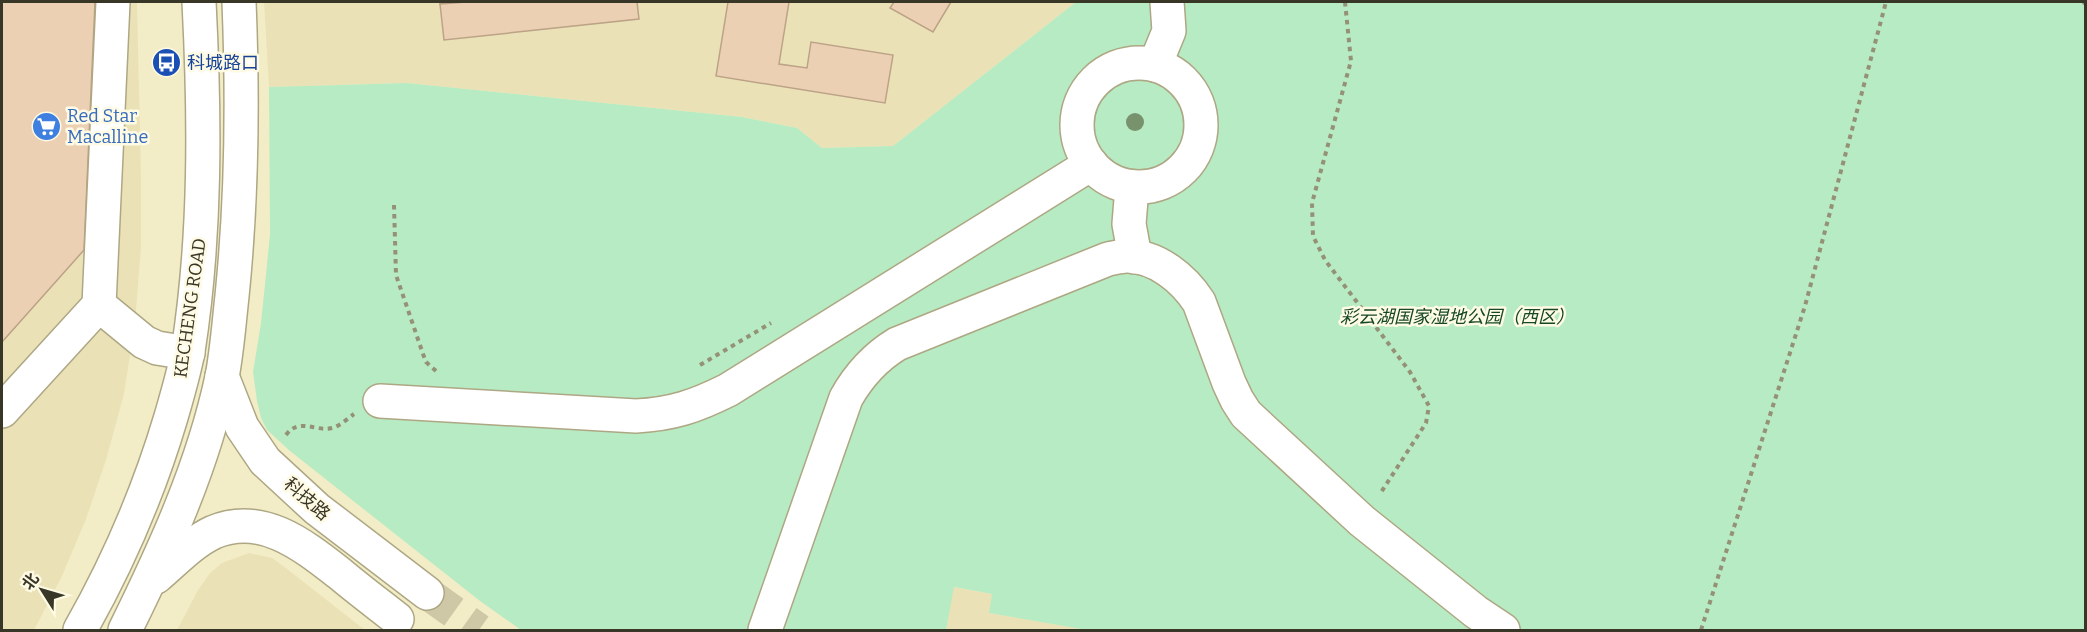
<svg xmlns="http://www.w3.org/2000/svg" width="2087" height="632" font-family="Bitter,'Noto Sans SC',serif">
	<rect width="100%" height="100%" fill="#f3edc7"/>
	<!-- built -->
	<g fill="#eae2b6">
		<path d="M2 2H137L141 177V247L135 323 124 394 106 460 86 519 62 576 34 630H2Z"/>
		<path d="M264 2H1076L893 146 822 148 797 128 742 117 407 83 269 87Z"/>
		<path d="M249 553 272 558 282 565 365 630H177L198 590 210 573 222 563Z"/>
		<path d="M953 587 992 594 990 613 1087 630H946Z"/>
	</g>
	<!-- park -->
	<path fill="#b7ebc3" d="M1076 2H2085V630H1087L989 613 992 594 954 587 946 630H521L480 601 290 451 267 430 261 418 257 401 253 372 261 323 270 235 269 87 407 83 742 117 797 128 822 148 893 146Z"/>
	<!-- building -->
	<g fill="#ecd0b4" stroke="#bca286" stroke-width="1.5">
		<path d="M2 2H95L84 250 2 342Z"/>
		<path d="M440 2H466L440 4Z"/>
		<path d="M466 2H637L639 19 444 40 440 4Z"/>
		<path d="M728 2H789L779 64 807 68 811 42 893 55 885 103 716 76Z"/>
		<path d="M894 2H951L933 32 890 8Z"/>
	</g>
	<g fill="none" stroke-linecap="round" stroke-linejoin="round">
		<!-- major-tunnel -->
		<path stroke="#cec8a7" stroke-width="33" stroke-dasharray="33 16" stroke-linecap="butt" d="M427 593 479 630"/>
		<defs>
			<g id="minor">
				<circle cx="1139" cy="125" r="62"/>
				<path d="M1155 65 1169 31 1167 2"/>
				<path d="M1132 187 1129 224 1135 257"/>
				<path d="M99 305 144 342 157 348 188 353"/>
				<path d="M380 401 636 416C673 414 696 406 728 390L1091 164"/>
				<path d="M2 411 99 305 113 2"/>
				<path d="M765 630 846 398C859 375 874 358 897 344L1108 259C1114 258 1121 256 1127 256 1157 256 1184 279 1199 302L1229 383 1237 400 1246 414 1362 521 1476 612 1503 630"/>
			</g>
			<g id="major">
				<path d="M222 376 242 427 265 461 317 509 427 593"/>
				<path d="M156 577C174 562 192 542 214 532 262 512 303 545 339 573 358 589 378 604 397 619"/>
				<path d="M80 630C118 563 149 491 171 417 177 396 184 373 188 351 206 236 205 118 199 2"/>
				<path d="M125 630C165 549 203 466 222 377 227 351 229 323 232 296 242 198 243 100 239 2"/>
			</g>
		</defs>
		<!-- minor casing -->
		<use href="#minor" stroke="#aea784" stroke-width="36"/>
		<!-- major casing -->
		<use href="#major" stroke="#aea784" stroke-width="36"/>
		<!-- path -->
		<g stroke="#959177" stroke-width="4" stroke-dasharray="4.5 4.5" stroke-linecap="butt">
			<path d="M1345 2 1351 61 1312 203 1313 236 1325 260 1410 372 1429 406 1426 423 1380 494"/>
			<path d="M2083 2 2086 4"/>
			<path d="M394 205 396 275 423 354 426 362 436 371"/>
			<path d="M700 365 771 323"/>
			<path d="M286 435C299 417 315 432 332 428 340 426 347 419 354 414"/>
			<path d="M1701 630 1805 306 1886 2"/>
		</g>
		<!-- minor -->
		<use href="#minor" stroke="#fff" stroke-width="33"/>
		<!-- major -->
		<use href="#major" stroke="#fff" stroke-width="33"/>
	</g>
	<!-- trees -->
	<circle fill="#78926e" cx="1135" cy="122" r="9"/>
	<!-- icons -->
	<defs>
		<symbol id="bus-disc" viewBox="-11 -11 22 22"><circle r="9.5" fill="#1a4fb4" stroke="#fefae3"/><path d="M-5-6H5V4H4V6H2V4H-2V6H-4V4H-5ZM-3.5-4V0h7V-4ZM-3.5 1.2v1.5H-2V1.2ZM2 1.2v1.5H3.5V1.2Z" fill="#fff"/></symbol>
		<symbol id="supermarket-disc" viewBox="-11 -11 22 22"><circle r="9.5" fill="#3f7fe0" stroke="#fefae3"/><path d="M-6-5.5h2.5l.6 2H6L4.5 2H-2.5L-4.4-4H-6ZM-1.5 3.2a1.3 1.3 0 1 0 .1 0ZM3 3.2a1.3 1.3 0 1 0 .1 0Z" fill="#fff"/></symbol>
	</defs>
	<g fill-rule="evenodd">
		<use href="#bus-disc" x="150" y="46" width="33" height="33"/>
		<use href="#supermarket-disc" x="30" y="110" width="33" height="33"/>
	</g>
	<g text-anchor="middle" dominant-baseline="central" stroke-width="5" stroke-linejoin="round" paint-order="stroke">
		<!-- transit labels -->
		<g font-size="18" fill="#164399" stroke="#fefae3" text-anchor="start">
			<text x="187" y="63">科城路口</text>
		</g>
		<!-- shop labels -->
		<g font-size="18" fill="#366cbe" stroke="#fefae3" text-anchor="start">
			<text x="67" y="116">Red Star<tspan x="67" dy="21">Macalline</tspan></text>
		</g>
		<!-- street labels -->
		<g font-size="18" fill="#383627" stroke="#fefae3">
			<text transform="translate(190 308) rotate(-82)">KECHENG ROAD</text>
			<text transform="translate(307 499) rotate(41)">科技路</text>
		</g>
		<!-- park labels -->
		<g font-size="18" font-style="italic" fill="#144726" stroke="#fefae3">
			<text x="1457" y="317">彩云湖国家湿地公园（西区）</text>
		</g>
	</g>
	<!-- border -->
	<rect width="2087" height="632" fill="none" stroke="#383627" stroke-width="6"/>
	<!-- north arrow -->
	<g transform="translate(42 590) rotate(307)" stroke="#fefae3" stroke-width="4.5" paint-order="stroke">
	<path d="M0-4.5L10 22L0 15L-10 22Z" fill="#383627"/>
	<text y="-9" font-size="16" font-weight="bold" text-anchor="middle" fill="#383627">北</text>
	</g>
</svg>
